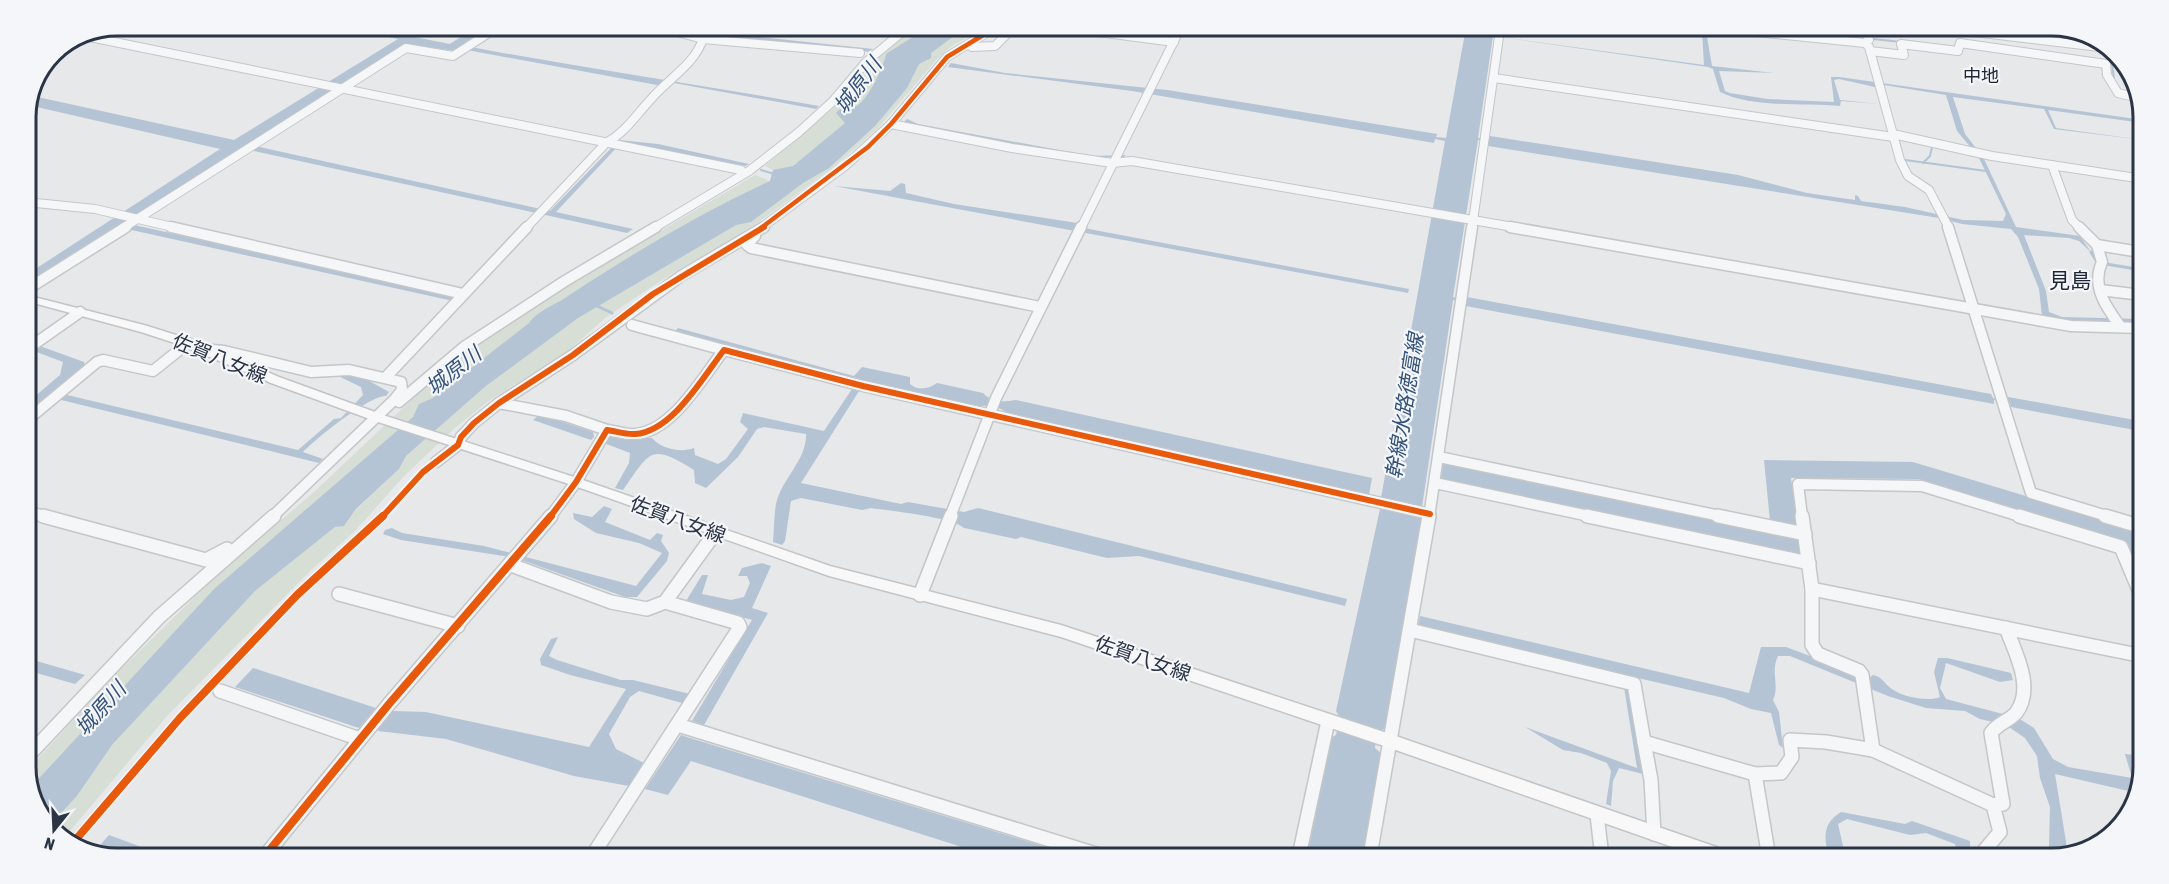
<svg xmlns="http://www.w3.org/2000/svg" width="2169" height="884" font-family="'Asap Condensed','Noto Sans JP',sans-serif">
	<rect width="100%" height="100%" fill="#e6e8ea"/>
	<!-- green -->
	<g fill="#d6ded6">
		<path d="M915 28H931L888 62 854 117 773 182 520 334 34 795 26 772 105 685 215 577 314 492 441 372 468 351 571 284 755 175 770 181 773 170 765 166 836 106 876 59Z"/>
		<path d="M958 28 984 29 953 45 938 58 878 128 834 167 753 226 671 274 605 318 566 353 490 400 456 427 404 476 355 531 311 570 167 716 64 838 49 826 77 796 112 745 255 591 335 527 344 526 356 510 399 469 406 456 486 386 578 313 769 202 924 53Z"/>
	</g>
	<!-- water -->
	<g fill="#b4c4d5" fill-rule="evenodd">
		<path d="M336 26H359L450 44 476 27H491L455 51 405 44 26 287V275L220 149 28 105 33 96 234 140 398 39Z"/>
		<path d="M666 27 873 49 868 52 853 48 723 38Z"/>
		<path d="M927 28H965L931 53V58L919 64 907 88 875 126 829 168 803 183 751 222 736 225 578 318 486 386 406 456 399 469 356 509 344 526 335 527 255 591 112 745 77 796 49 826 44 822 31 787 214 589 413 417 419 404 433 398 529 323C537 311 553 306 565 298 630 255 699 214 770 181L773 170 793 166 845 123 836 113 840 109C847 109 853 109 858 105 869 98 884 66 886 54Z"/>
		<path d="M1440 30H1494L1493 36 1704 65 1702 31H1706L1712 66 1774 73 1719 71 1725 91 1730 93 1767 99 1834 102 1831 77H1839L2143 120V123L2048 110 2056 128 2143 140 2054 129 2044 109 1953 97 1965 134 1983 157 2045 167 1984 159 2016 227 2080 236 2091 252 2079 241 2069 238 2024 235 2046 291 2049 312 2062 317 2141 319V325C2108 320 2075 323 2042 316L2039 289 2018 237 2011 229 1962 224 1939 218 1488 146V142L1478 140 1453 297 1466 300 1467 297 1991 394 1993 398 2008 401V397L2140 421V431L2011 407 2010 403 1994 400V404L1466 306V303L1453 300 1422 507 1415 506 1413 515 1421 518 1388 728 1378 731 1375 748 1382 754 1364 856H1307L1332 737 1336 735 1340 718 1336 711 1380 509 1387 510 1389 500 1381 498 1445 141 1435 139 1434 143 1132 91 948 67 951 63 1005 73 1167 90 1437 134 1436 137 1446 138 1465 33ZM1493 36 1708 67 1713 69 1720 92C1752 108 1804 103 1840 106L1841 101 1879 104 1840 100 1834 80 1839 79 1875 87 1878 84 1946 95 1957 131 1978 156 2006 214 2003 221 1963 220 1905 207 1861 201 1858 196 1855 195V200L1807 193 1738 175 1490 136 1489 140 1478 138Z"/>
		<path d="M471 47C587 69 703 85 819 106L816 109 674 83 657 85 467 50Z"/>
		<path d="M907 119 918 124 1092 156 1126 155 1120 160 1121 157H1092L1024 146 904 122Z"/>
		<path d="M619 140 658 144 749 164 745 166C704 158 663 149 621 143L556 212 633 229 627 233 249 150 255 146 550 211Z"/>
		<path d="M901 183 905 184 906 193 954 204 1077 223 1076 226 1094 230 1409 289 1408 293 834 186 890 191Z"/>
		<path d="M134 225 458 297 453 301 127 229Z"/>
		<path d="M678 328 854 376 862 367 910 377V384C918 391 929 389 937 383L983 393C992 403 1004 402 1016 400L1372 478 1369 495 1009 414C999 406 988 404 975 407L861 383 673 333Z"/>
		<path d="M26 341 84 362 85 366 26 415V404L60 375 63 362 26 348Z"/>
		<path d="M334 374 364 378 389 392 386 396C368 396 317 438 303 452L323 459 319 463 57 399 63 394 298 450 334 419 341 418 363 395 361 387Z"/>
		<path d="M852 389 859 391 801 483 901 504 908 502 964 512 978 508 1347 599 1345 606 1139 556 1107 558 1021 537 1016 539 964 528C952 517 891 511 871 508L862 510 801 498 791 501 785 541 782 545 773 542C774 530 774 516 776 504 782 478 807 460 806 434L764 427 757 429 738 457 706 488 695 483 694 470C650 442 650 452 623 490L615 488 629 463 630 453 604 443 606 437 617 435 652 438C661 449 681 453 694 448L695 455 718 464 726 459 748 429 740 422 743 413 824 431Z"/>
		<path d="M538 416 554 419 593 432 594 437 591 440 533 420Z"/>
		<path d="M1444 460 1770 521 1764 460 1913 462 2139 530V572L2128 543 1918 479 1791 478 1802 556 1441 479Z"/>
		<path d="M604 506 612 509 605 522 650 540 657 533 663 535 661 541 669 553 667 561 637 597H625L516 558 401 540 383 534 385 530 392 528 402 533 484 546 636 586 662 553 639 543 596 533 574 519 573 513 592 517Z"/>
		<path d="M762 563 771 566 752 608 768 613 704 725 692 721 752 620 686 601 702 575H708L702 594 731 600 744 597 750 583 747 576H738L742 568Z"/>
		<path d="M1420 616 1749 693 1761 647H1786L1869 678 1873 675C1883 677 1884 684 1892 689 1902 697 1929 702 1940 697L1934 672 1938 658H1947L2011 673 2013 680 2000 682 1946 663 1940 688 1946 699 2018 718 2034 728 2053 759 2068 767 2132 778 2125 754 2137 755V793L2055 774 2068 854 2053 858 2049 847 2050 807 2040 778 2037 756 2025 738 2006 725 1980 719 1965 711 1926 708 1888 696 1790 656H1778C1770 672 1780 685 1773 700L1779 712 1783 748 1779 745 1771 713 1751 709 1724 698 1418 627Z"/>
		<path d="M558 637 549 656 557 660 621 680H633L690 694 682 703 639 691 630 697 609 734 616 749 644 763 629 786 574 776 446 739 378 731 382 721 393 711 426 712 589 747 626 689 570 675 541 665 540 659 551 639Z"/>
		<path d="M26 658 85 675 75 684 26 670Z"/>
		<path d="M253 668 376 708 359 728 235 687Z"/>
		<path d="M1624 687 1630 689 1643 774 1619 768 1613 781 1611 806 1606 804 1611 771 1607 763 1581 753 1563 750 1525 727 1637 768Z"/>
		<path d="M681 735 690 738 1072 855H987L691 761 668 795 645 789Z"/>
		<path d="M1841 812 1905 824 1912 821 1970 841V858H1958L1955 844 1926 833 1910 835 1847 819 1838 824 1843 846 1838 858H1829C1824 837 1822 824 1841 812Z"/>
		<path d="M109 835 155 852H94Z"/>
	</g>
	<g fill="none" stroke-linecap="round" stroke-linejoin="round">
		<!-- stream-far1 -->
		<g stroke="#b4c4d5" stroke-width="2">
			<path d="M1864 38 1901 42"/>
			<path d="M2108 62 2112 64 2114 79"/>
			<path d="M1905 160 1986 171"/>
			<path d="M1923 163 1930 156 1932 147"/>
			<path d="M761 170 774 174"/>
		</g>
		<!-- stream -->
		<g stroke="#b4c4d5" stroke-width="3">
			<path d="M2091 252 2097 262"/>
			<path d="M2106 264 2142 270"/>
			<path d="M595 305 612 313"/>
		</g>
		<defs>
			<g id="minor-far2">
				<path d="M658 27 703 39 860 53"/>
				<path d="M1075 29 1174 42"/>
				<path d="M1747 31 1865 43 1869 40 1867 32"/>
				<path d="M1974 32 2108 48"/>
				<path d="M90 37 741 170"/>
				<path d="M1865 43 1869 47 1900 160 1908 176 1929 190 1949 228"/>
				<path d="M972 47 995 46 1012 29"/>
				<path d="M1870 51 1904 55 1901 44 1958 51 1960 43 2106 64 2107 75 2118 93 2138 98"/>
				<path d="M1494 78 1893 137"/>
				<path d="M891 124 1012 148 1112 163 1132 161 1519 228"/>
				<path d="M1893 134 1992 156 2143 179"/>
				<path d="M2052 165 2072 220 2080 228"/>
				<path d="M26 202 95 209 177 228"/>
				<path d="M123 228 406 48 453 56 498 27"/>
				<path d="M526 228 606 143C626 132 636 115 652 98 669 78 694 65 703 39"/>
				<path d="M654 228 749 171 799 132 832 102 866 62 907 28"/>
				<path d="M761 228 845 166 891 124 947 57 993 29"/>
				<path d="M1081 228 1180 29"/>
				<path d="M1472 228 1500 30"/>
			</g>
			<g id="minor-far1">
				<path d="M171 227 463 294"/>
				<path d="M1510 227 2071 326 2141 328"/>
				<path d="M1948 227 2031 493 2110 517"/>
				<path d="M2079 227 2097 245 2102 262C2091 286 2106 307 2120 326"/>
				<path d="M755 236 747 245 751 248 1040 307"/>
				<path d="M2097 245 2140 252 2142 255"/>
				<path d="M26 290 126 227"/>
				<path d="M2100 290 2142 295"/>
				<path d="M632 325 724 350"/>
				<path d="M203 349 224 351 311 372 349 370 401 382 402 390 394 400 272 517"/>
				<path d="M26 350 80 312"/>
				<path d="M386 377 527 227"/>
				<path d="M399 402 464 347 565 281 656 227"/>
				<path d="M499 403 566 416 607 430"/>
				<path d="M26 421 97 362 103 360 153 371 188 343"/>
				<path d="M1439 457 1725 517"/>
				<path d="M436 462 458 445 461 437 474 423 499 403 573 355 681 276 764 227"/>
				<path d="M1435 483 1594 517"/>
				<path d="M26 511 48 517"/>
				<path d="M550 517 576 482 607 430C616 431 626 435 635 434 672 432 703 377 724 350L863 386 1430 514"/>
				<path d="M950 517 996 398 1081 227"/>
				<path d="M1429 517 1472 227"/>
				<path d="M1802 517 1798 484 1922 486 2023 517"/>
			</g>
			<g id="minor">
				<path d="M43 516 206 560 227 549"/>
				<path d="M1587 516 1809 563"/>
				<path d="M1718 516 1805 534"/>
				<path d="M1802 516 1812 589V645L1818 654 1859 671 1862 675 1873 750 1993 805 2000 832 1978 858"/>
				<path d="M2019 516 2121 547 2139 590"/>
				<path d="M2105 516 2139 526"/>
				<path d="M511 565 611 602 647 609 665 602 738 623 740 627 594 853"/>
				<path d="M1812 589 2138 655"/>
				<path d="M339 594 458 626"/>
				<path d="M920 595 951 516"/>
				<path d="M665 602 715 533"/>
				<path d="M1410 630 1634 684 1644 742 1755 774 1781 773 1792 757 1790 740 1826 742 1873 750"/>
				<path d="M220 691 360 739"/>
				<path d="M678 725 1099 855"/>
				<path d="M1644 742 1651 780 1654 834"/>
				<path d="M26 758 159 617 274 516"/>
				<path d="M1755 774 1769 858"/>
				<path d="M1993 805 2003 804 1991 733C1998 723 2009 721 2016 713 2035 688 2015 652 2006 628"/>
				<path d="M1597 815 1602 857"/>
				<path d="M268 852 389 704 551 516"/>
				<path d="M1299 856 1328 721"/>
				<path d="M1370 856 1429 516"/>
			</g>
			<path id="major" d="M26 295 144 325 192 340 279 377 386 416 580 479 830 566 1061 625 1390 734 1722 849 1728 852 1730 857H1701L1390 748 1061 637 829 576 572 485 378 422 271 383 184 346 141 332 26 301Z"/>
		</defs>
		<!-- minor-far2 casing -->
		<use href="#minor-far2" stroke="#c4c6c8" stroke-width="10"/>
		<!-- minor-far1 casing -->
		<use href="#minor-far1" stroke="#c4c6c8" stroke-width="13"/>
		<!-- minor casing -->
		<use href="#minor" stroke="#c4c6c8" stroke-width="16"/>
		<!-- major casing -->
		<use href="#major" stroke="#c2c5c8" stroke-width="3"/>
		<!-- minor-far2 -->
		<use href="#minor-far2" stroke="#f5f6f7" stroke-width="8"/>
		<!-- minor-far1 -->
		<use href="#minor-far1" stroke="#f5f6f7" stroke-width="10"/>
		<!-- minor -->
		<use href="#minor" stroke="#f5f6f7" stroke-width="13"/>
		<!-- major -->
		<use href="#major" fill="#f8f8f8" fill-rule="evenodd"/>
		<defs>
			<path id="cycleway-far2" d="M761 228 868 147 891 124 947 57 993 29"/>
			<g id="cycleway-far1">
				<path d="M382 517 423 472 458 445 461 437 474 423 499 403 573 355 653 294 764 227"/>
				<path d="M550 517 576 482 607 430C616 431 626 435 635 434 672 432 703 377 724 350L863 386 1430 514"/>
			</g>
			<g id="cycleway">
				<path d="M72 844 180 718 297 595 383 516"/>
				<path d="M268 852 389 704 551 516"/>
			</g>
		</defs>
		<!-- cycleway-far2 casing -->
		<use href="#cycleway-far2" stroke="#f4f6f9" stroke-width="8"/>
		<!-- cycleway-far1 casing -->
		<use href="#cycleway-far1" stroke="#f4f6f9" stroke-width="10"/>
		<!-- cycleway casing -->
		<use href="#cycleway" stroke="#f4f6f9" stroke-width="11"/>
		<!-- cycleway-far2 -->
		<use href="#cycleway-far2" stroke="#e8590c" stroke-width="4.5"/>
		<!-- cycleway-far1 -->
		<use href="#cycleway-far1" stroke="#e8590c" stroke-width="6"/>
		<!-- cycleway -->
		<use href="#cycleway" stroke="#e8590c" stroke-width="8"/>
	</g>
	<g text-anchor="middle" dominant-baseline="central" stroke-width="4.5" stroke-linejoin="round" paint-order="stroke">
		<!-- far-neighbourhood labels -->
		<g font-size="18" fill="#1d2536" stroke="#f4f6f9">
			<text x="1981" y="75">中地</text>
		</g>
		<!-- street labels -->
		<g font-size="20" fill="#2b3445" stroke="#f4f6f9">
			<text transform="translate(220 358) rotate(22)">佐賀八女線</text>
			<text transform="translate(678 519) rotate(20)">佐賀八女線</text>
			<text transform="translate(1143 658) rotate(19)">佐賀八女線</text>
		</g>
		<!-- water labels -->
		<g font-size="21" font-style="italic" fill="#34527a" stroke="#f4f6f9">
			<text transform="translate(857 85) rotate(-53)">城原川</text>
			<text transform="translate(453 370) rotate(-38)">城原川</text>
			<text transform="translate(1404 406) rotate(-81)">幹線水路徳富線</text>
			<text transform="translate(100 708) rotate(-48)">城原川</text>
		</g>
		<!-- neighbourhood labels -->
		<g font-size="21" fill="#1d2536" stroke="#f4f6f9">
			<text x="2070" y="280">見島</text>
		</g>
	</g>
	<!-- crop -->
	<path d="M0 0H2169V884H0ZM117 36H2052A81 81 0 0 1 2133 117V767A81 81 0 0 1 2052 848H117A81 81 0 0 1 36 767V117A81 81 0 0 1 117 36Z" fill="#f4f6f9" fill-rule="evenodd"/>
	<path fill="none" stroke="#2b3445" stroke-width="3" d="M117 36H2052A81 81 0 0 1 2133 117V767A81 81 0 0 1 2052 848H117A81 81 0 0 1 36 767V117A81 81 0 0 1 117 36Z"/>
	<!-- north arrow -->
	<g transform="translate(54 830) rotate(198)" stroke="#f4f6f9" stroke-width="4.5" paint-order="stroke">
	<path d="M0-4.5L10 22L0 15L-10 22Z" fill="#2b3445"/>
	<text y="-9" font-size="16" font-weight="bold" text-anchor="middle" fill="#2b3445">N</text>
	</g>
</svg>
